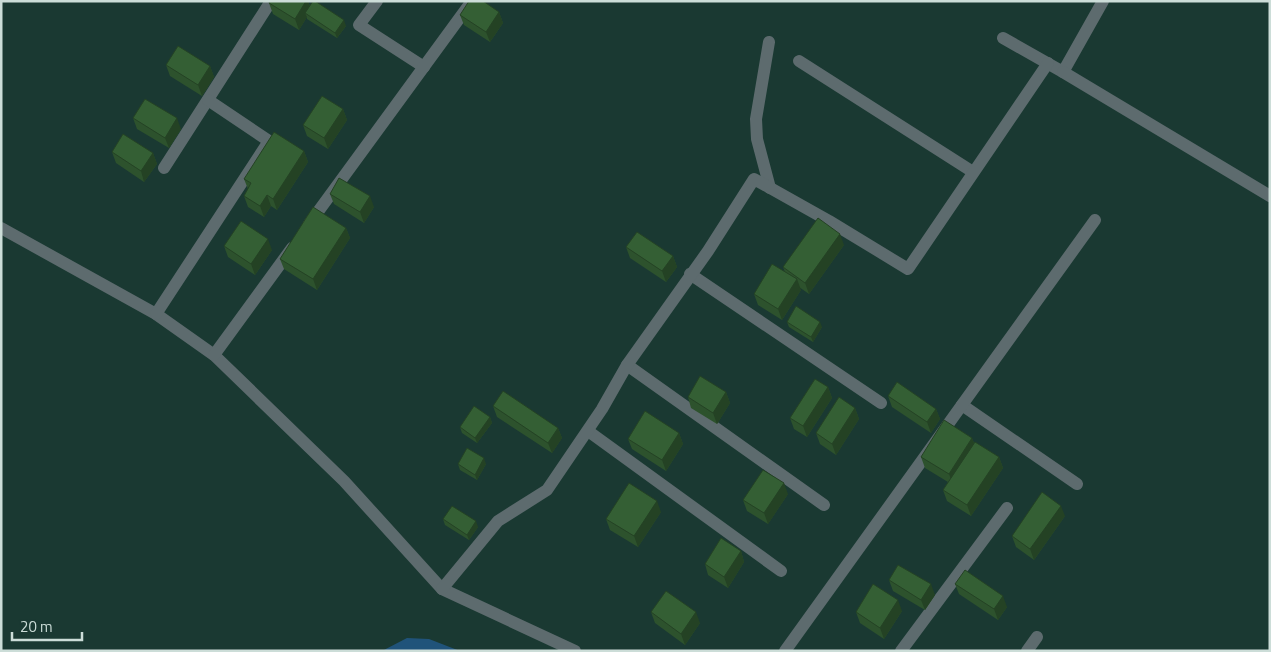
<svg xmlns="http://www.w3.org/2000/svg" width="1271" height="652" font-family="'Titillium Web',sans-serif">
	<rect width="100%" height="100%" fill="#1a3932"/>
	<!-- water -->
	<path fill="#20537a" d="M407 638 429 639 460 651H382Z"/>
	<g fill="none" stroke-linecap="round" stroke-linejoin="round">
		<!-- street -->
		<g stroke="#5d6b6e" stroke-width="12">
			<path d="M377 1 359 25 424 67"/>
			<path d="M1003 38 1063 72 1103 1"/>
			<path d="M769 42 756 119 757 139 770 188"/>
			<path d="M799 61 973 172"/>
			<path d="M1063 72 1270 196"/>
			<path d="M164 168 271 1"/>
			<path d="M309 224 472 1"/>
			<path d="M1 228 156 314 214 355 344 481 442 589 575 651"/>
			<path d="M690 274 881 403"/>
			<path d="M156 314 269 141 208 100"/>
			<path d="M214 355 292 248"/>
			<path d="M627 365 824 505"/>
			<path d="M962 405 1077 484"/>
			<path d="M588 431 781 571"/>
			<path d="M442 589 498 521 547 490 602 409 627 365 708 251 754 179 829 221 908 269 1048 63"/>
			<path d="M785 651 1095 220"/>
			<path d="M901 651 1007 508"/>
			<path d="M1027 651 1037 637"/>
		</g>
	</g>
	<!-- wall -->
	<g fill="#2d522d">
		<path d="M270 1H308L310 6 346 26 337 38 307 19V17L299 30 273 14 269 3Z"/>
		<path d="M499 12 503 23 490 42 464 25 460 15Z"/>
		<path d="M166 65 210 66 214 77 202 96 170 76Z"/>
		<path d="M343 109 347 120 328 149 307 136 303 125Z"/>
		<path d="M133 118 181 129 169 148 137 129Z"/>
		<path d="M304 151 308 162 277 210 271 206 264 217 248 207 244 196 248 189 244 179Z"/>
		<path d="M112 152 153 153 157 164 144 182 116 163Z"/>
		<path d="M330 194 374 207 364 223 334 204Z"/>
		<path d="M346 228 350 238 317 290 284 269 280 259Z"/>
		<path d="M844 245 809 294 799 287 801 290 782 320 758 305 754 294 785 272 783 267Z"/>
		<path d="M224 246 272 250 255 275 228 257Z"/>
		<path d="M626 247 673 256 677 267 666 282 630 258Z"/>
		<path d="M787 322 822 327 813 342 789 327Z"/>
		<path d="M828 387 832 398 807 437 794 429 790 418Z"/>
		<path d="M726 392 730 403 717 424 691 408 688 397Z"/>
		<path d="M888 396 936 409 940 419 931 433 892 407Z"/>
		<path d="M493 406 558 428 562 438 552 453 497 417Z"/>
		<path d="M855 408 859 419 836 455 820 444 816 433Z"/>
		<path d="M490 417 492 423 477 443 462 433 460 427Z"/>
		<path d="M679 433 683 444 666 471 632 449 628 439Z"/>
		<path d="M972 438 974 443 999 457 1003 468 971 516 947 501 943 490 948 482 925 468 921 457Z"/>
		<path d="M458 464H486L477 480 460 470Z"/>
		<path d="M788 494 768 524 747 511 743 500Z"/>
		<path d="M661 512 638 547 610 530 606 519Z"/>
		<path d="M1065 516 1034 560 1016 547 1012 536Z"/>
		<path d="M443 519 478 527 469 540 445 525Z"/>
		<path d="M741 551 744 562 728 588 708 575 705 564Z"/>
		<path d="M889 580 935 595 925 610 893 591Z"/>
		<path d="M955 584 1007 607 998 620 959 594Z"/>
		<path d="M902 611 884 639 860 623 856 612Z"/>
		<path d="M651 612 700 623 685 645 655 623Z"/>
	</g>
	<!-- shaded-wall -->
	<g fill="#244224">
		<path d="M306 1H308L311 10 305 13 307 17 299 30 295 19Z"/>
		<path d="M499 12 503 23 490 42 486 32Z"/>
		<path d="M344 20 346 26 337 38 335 33Z"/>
		<path d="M210 66 214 77 202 96 198 85Z"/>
		<path d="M343 109 347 120 328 149 324 138Z"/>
		<path d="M177 118 181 129 169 148 165 138Z"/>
		<path d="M304 151 308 162 277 210 273 199Z"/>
		<path d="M153 153 157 164 144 182 141 171Z"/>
		<path d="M267 195 271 206 264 217 260 206Z"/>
		<path d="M370 196 374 207 364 223 360 212Z"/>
		<path d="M346 228 350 238 317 290 313 279Z"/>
		<path d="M840 234 844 245 809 294 805 283Z"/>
		<path d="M268 239 272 250 255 275 251 264Z"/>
		<path d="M673 256 677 267 666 282 662 271Z"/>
		<path d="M797 279 801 290 782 320 778 309Z"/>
		<path d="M820 322 822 327 813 342 811 337Z"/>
		<path d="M828 387 832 398 807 437 803 426Z"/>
		<path d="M726 392 730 403 717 424 713 413Z"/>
		<path d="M855 408 859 419 836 455 832 444Z"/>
		<path d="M936 409 940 419 931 433 927 422Z"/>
		<path d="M490 417 492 423 477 443 475 438Z"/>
		<path d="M558 428 562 438 552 453 548 443Z"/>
		<path d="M679 433 683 444 666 471 662 460Z"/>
		<path d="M972 438 976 448 953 485 949 474Z"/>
		<path d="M999 457 1003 468 971 516 967 505Z"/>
		<path d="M484 458 486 464 477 480 475 475Z"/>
		<path d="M784 483 788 494 768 524 764 513Z"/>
		<path d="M657 501 661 512 638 547 634 536Z"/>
		<path d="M1061 506 1065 516 1034 560 1030 549Z"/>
		<path d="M476 521 478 527 469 540 467 535Z"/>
		<path d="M741 551 744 562 728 588 724 577Z"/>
		<path d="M931 584 935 595 925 610 921 600Z"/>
		<path d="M1003 596 1007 607 998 620 994 609Z"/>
		<path d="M898 600 902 611 884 639 880 628Z"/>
		<path d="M696 612 700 623 685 645 681 634Z"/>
	</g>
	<!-- building -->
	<g fill="#345f34" stroke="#244224">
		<path d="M270 1H306L295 19 269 3Z"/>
		<path d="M313 1H315L344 20 335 33 305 13Z"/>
		<path d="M469 1H483L499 12 486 32 460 15Z"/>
		<path d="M178 46 210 66 198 85 166 65Z"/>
		<path d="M322 96 343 109 324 138 303 125Z"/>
		<path d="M145 99 177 118 165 138 133 118Z"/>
		<path d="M274 132 304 151 273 199 267 195 260 206 244 196 251 183 244 179Z"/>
		<path d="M123 134 153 153 141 171 112 152Z"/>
		<path d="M339 178 370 196 360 212 330 194Z"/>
		<path d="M313 207 346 228 313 279 280 259Z"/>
		<path d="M818 218 840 234 805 283 783 267Z"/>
		<path d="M241 221 268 239 251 264 224 246Z"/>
		<path d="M637 232 673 256 662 271 626 247Z"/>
		<path d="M772 264 797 279 778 309 754 294Z"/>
		<path d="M796 306 820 322 811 337 787 322Z"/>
		<path d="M700 376 726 392 713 413 688 397Z"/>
		<path d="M815 379 828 387 803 426 790 418Z"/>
		<path d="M897 382 936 409 927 422 888 396Z"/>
		<path d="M503 391 558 428 548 443 493 406Z"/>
		<path d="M839 397 855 408 832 444 816 433Z"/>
		<path d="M474 406 490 417 475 438 460 427Z"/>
		<path d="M645 411 679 433 662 460 628 439Z"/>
		<path d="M944 420 972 438 949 474 921 457Z"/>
		<path d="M975 442 999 457 967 505 943 490Z"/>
		<path d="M467 448 484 458 475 475 458 464Z"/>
		<path d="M763 470 784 483 764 513 743 500Z"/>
		<path d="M629 483 657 501 634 536 606 519Z"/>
		<path d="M1042 492 1061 506 1030 549 1012 536Z"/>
		<path d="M452 506 476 521 467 535 443 519Z"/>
		<path d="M721 538 741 551 724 577 705 564Z"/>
		<path d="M898 565 931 584 921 600 889 580Z"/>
		<path d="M965 570 1003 596 994 609 955 584Z"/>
		<path d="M873 584 898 600 880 628 856 612Z"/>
		<path d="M666 591 696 612 681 634 651 612Z"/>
	</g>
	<!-- border -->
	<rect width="1271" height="652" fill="none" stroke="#ccddd8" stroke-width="5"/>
	<!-- scale -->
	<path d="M12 632v8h70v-8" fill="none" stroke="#ccddd8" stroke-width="2.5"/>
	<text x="20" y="632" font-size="15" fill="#ccddd8" stroke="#1a3932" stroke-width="4" paint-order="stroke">20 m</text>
</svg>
